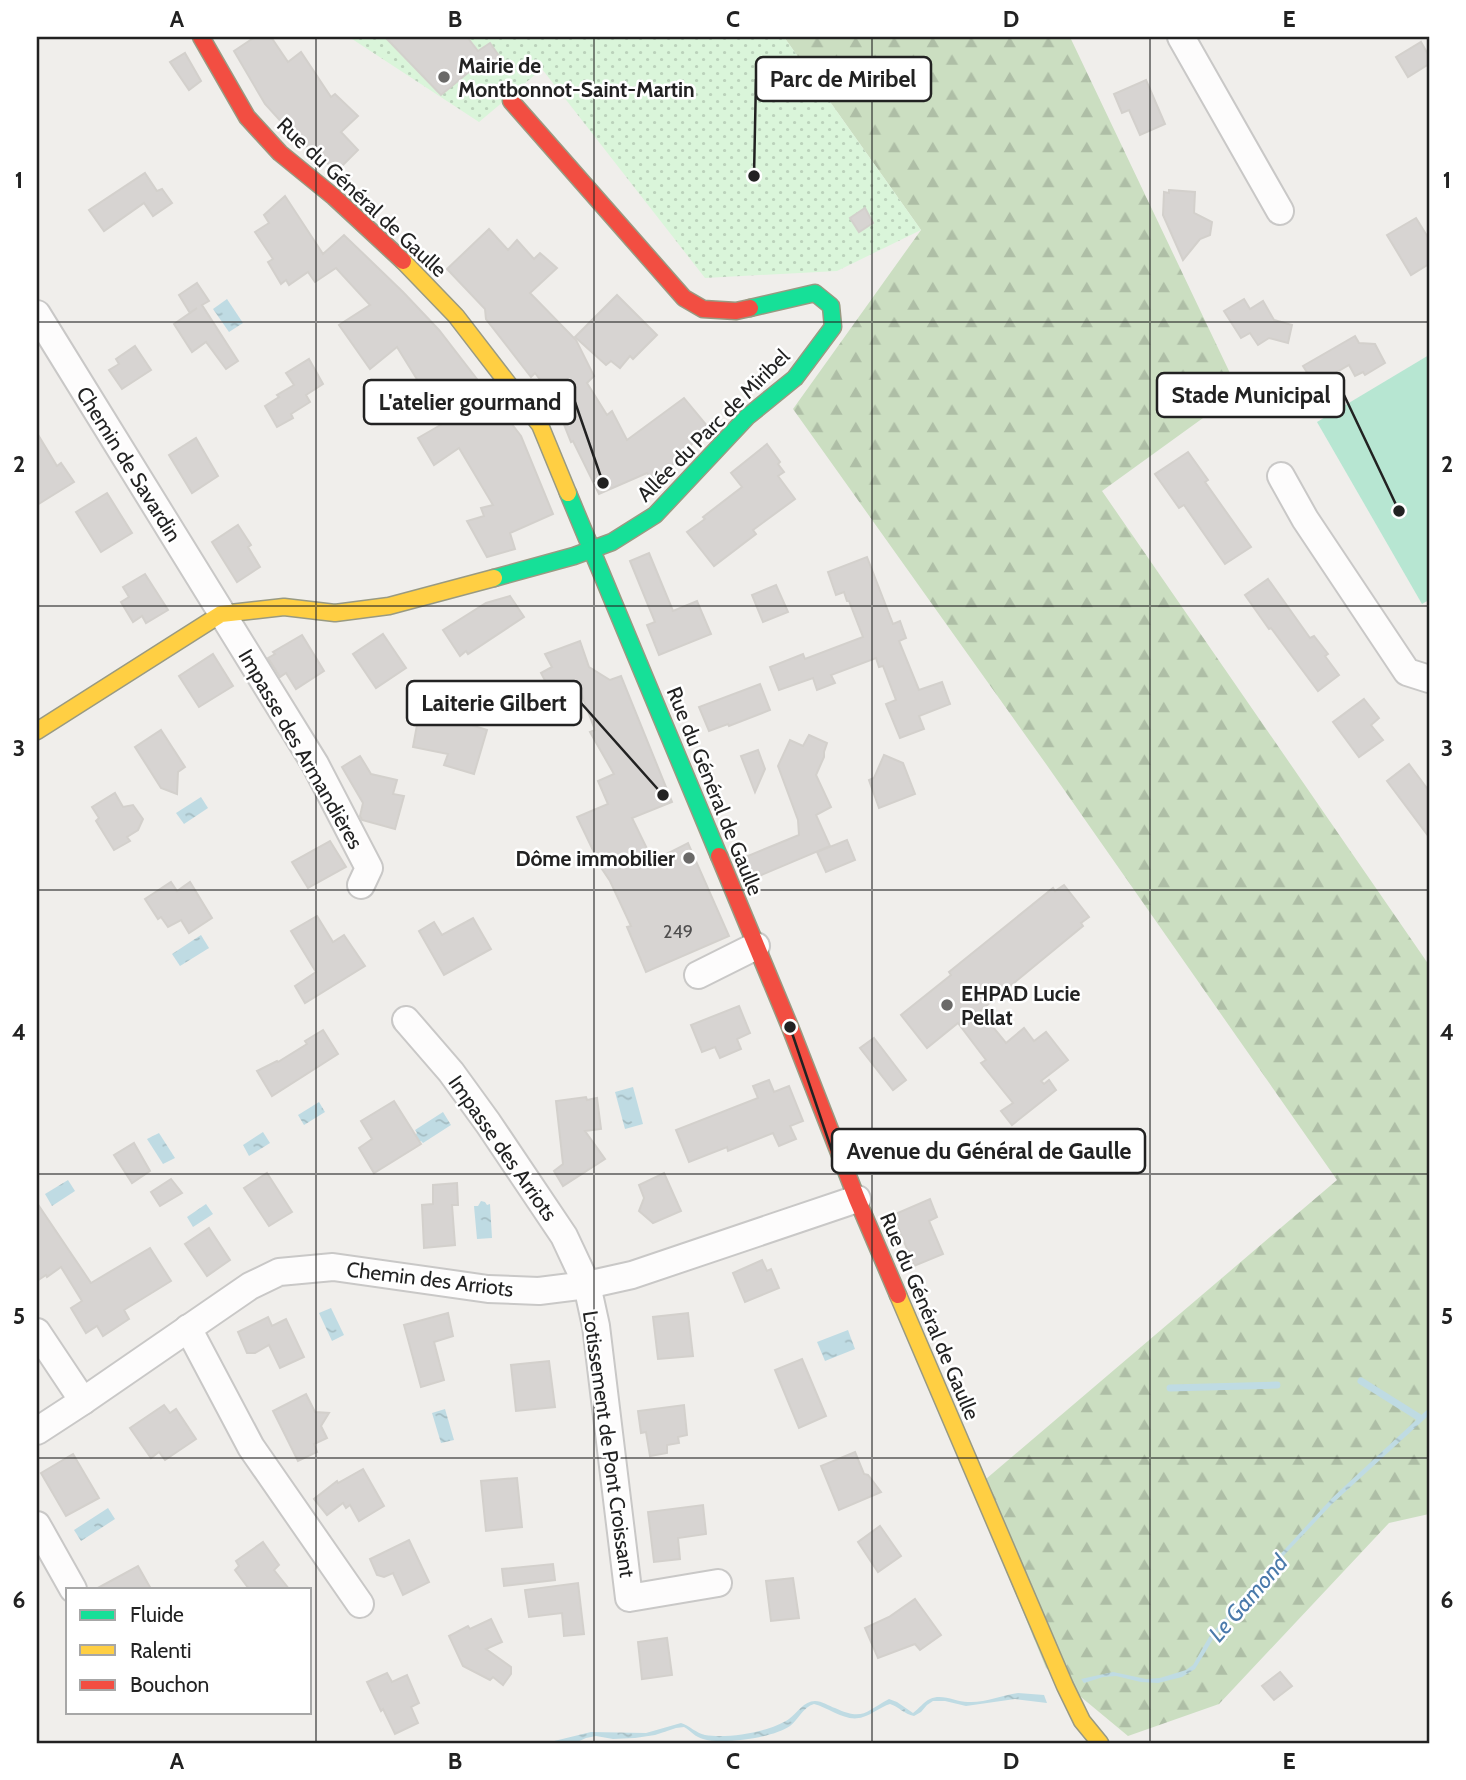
<svg xmlns="http://www.w3.org/2000/svg" width="1466" height="1780" font-family="Cabin,sans-serif">
	<defs>
		<pattern id="forest-firs" width="22" height="20" patternUnits="userSpaceOnUse" patternTransform="scale(1.75)"><rect width="22" height="20" fill="#cbdec1"/><path d="M5 1l3.5 6h-7zM16 11l3.5 6h-7z" fill="#aebea6"/></pattern>
		<pattern id="park-dots" width="8" height="8" patternUnits="userSpaceOnUse" patternTransform="scale(1.75)"><rect width="8" height="8" fill="#daf5da"/><path d="M2 2h.1M6 6h.1" fill="none" stroke="#bbd2bb" stroke-width="1.8" stroke-linecap="round"/></pattern>
		<pattern id="water-ripples" width="26" height="14" patternUnits="userSpaceOnUse" patternTransform="scale(1.75)"><rect width="26" height="14" fill="#bfdbe3"/><path d="M2 4q2-2 4 0t4 0M15 11q2-2 4 0t4 0" fill="none" stroke="#a4bcc2"/></pattern>
	</defs>
	<rect width="100%" height="100%" fill="#f0eeeb"/>
	<!-- forest -->
	<path fill="url(#forest-firs)" d="M784 37H1070L1239 392 1102 491 1429 965V1514L1389 1523 1219 1704 1128 1736 1046 1668 973 1490 1337 1180 1046 764 793 409 921 230Z"/>
	<!-- park -->
	<path fill="url(#park-dots)" d="M349 37H784L921 230 837 271 705 278 542 69 479 122Z"/>
	<!-- pitch -->
	<path fill="#b7e6d2" d="M1429 355V600L1422 604 1317 422Z"/>
	<!-- water -->
	<g fill="url(#water-ripples)">
		<path d="M227 299 243 323 229 332 213 309Z"/>
		<path d="M201 797 208 808 184 824 176 813Z"/>
		<path d="M201 935 209 948 180 966 172 954Z"/>
		<path d="M633 1087 643 1124 625 1129 615 1092Z"/>
		<path d="M319 1102 325 1112 304 1125 298 1115Z"/>
		<path d="M443 1112 451 1125 423 1143 421 1141H418L415 1136 417 1133 415 1130Z"/>
		<path d="M263 1132 270 1143 249 1156 243 1145Z"/>
		<path d="M159 1133 175 1158 163 1164 147 1139Z"/>
		<path d="M68 1180 75 1191 52 1206 45 1194Z"/>
		<path d="M481 1201 485 1202 487 1205 490 1204 492 1238 477 1239 474 1206H478Z"/>
		<path d="M206 1204 213 1214 193 1227 187 1217Z"/>
		<path d="M331 1308 344 1335 332 1341 319 1313Z"/>
		<path d="M848 1330 855 1349 825 1361 817 1342Z"/>
		<path d="M1429 1408V1415L1332 1504 1275 1565 1215 1636 1195 1669 1182 1677 1158 1683 1141 1682 1116 1676 1103 1677 1084 1683 1081 1679 1113 1672 1146 1679 1160 1678 1186 1670 1193 1665 1209 1637 1274 1561 1332 1498Z"/>
		<path d="M445 1409 454 1440 441 1443 432 1413Z"/>
		<path d="M108 1508 115 1519 81 1541 74 1530Z"/>
		<path d="M1018 1693 1044 1695 1047 1703 1015 1699 966 1706 945 1701H933L927 1705 921 1712 914 1716C904 1714 899 1707 890 1704 880 1707 873 1714 863 1717 846 1723 830 1708 814 1704 803 1707 799 1719 790 1726 773 1738 722 1745 703 1739 695 1737 691 1731 684 1727L676 1728 655 1735 635 1738 613 1739 596 1736 586 1738 575 1743H546L591 1732 646 1733 681 1723C690 1726 696 1733 705 1735 728 1739 770 1732 789 1719 797 1713 804 1701 815 1701 822 1701 829 1706 835 1708 863 1721 865 1712 889 1699L897 1702 913 1713C919 1709 923 1702 930 1699 942 1693 956 1702 968 1702 985 1703 1002 1695 1018 1693Z"/>
	</g>
	<g fill="none" stroke-linecap="round" stroke-linejoin="round">
		<!-- stream -->
		<g stroke="#bfdbe3" stroke-width="7">
			<path d="M1361 1381 1420 1418"/>
			<path d="M1170 1388 1277 1385"/>
		</g>
	</g>
	<!-- building -->
	<g fill="#d7d4d2" stroke="#d3d0cc" stroke-width="2">
		<path d="M255 37H271L288 62 301 52 331 97 335 94 358 116 341 132 358 150 337 171 295 137 265 104 234 51Z"/>
		<path d="M385 37H467L478 51 490 43 500 57 486 68 481 62 441 95Z"/>
		<path d="M1421 42 1429 56V64L1408 77 1396 57Z"/>
		<path d="M185 53 201 81 189 90 170 62Z"/>
		<path d="M1146 80 1165 124 1140 135 1129 110 1122 113 1114 94Z"/>
		<path d="M145 173 157 191 162 189 172 203 153 216 144 203 104 231 89 210Z"/>
		<path d="M1169 190 1195 192 1194 213 1212 222 1210 235 1200 239 1183 260 1163 215 1164 192 1169 193Z"/>
		<path d="M285 196 323 254 344 235 403 292 439 330 521 436 553 514 510 533 515 549 487 557 467 521 484 516 481 508 493 505 459 448 434 465 418 438 444 423 397 347 370 369 339 325 370 305 336 268 315 282 308 272 289 285 286 280 281 284 268 262 273 259 255 232 269 223 264 215Z"/>
		<path d="M865 208 873 223 859 232 850 218Z"/>
		<path d="M1416 218 1429 239V264L1411 275 1387 235Z"/>
		<path d="M489 229 508 250 517 240 534 259 540 253 557 268 530 293 576 340 594 376 587 383 607 415 612 411 627 440 684 398 708 427 656 482 647 473 599 494 573 441 571 442 561 417 566 414 535 373 531 377 486 319 485 309 447 269Z"/>
		<path d="M197 283 209 301 202 305 238 361 226 369 206 342 192 352 174 324 197 308 190 313 179 295Z"/>
		<path d="M617 295 657 335 633 359 630 356 620 368 611 361 606 365 575 337Z"/>
		<path d="M1244 299 1250 309 1263 301 1274 320 1292 325 1288 343 1269 338 1258 345 1250 333 1241 338 1224 311Z"/>
		<path d="M1355 336 1359 343 1375 344 1385 363 1365 375 1363 372 1355 376 1349 365 1315 385 1303 366Z"/>
		<path d="M135 346 151 370 122 389 109 370 119 364 116 359Z"/>
		<path d="M309 359 323 384 306 395 310 402 291 414 293 418 277 427 265 406 279 397 277 395 294 385 286 373Z"/>
		<path d="M37 433 57 466 61 463 74 482 37 505Z"/>
		<path d="M196 438 218 476 192 493 169 455Z"/>
		<path d="M767 444 780 462 778 464 784 472 778 476 795 499 753 530 756 534 714 566 687 532 705 519 703 517 742 487 731 473Z"/>
		<path d="M1188 452 1208 480 1205 482 1251 547 1225 564 1184 505 1179 508 1155 474Z"/>
		<path d="M107 493 132 533 101 552 76 512Z"/>
		<path d="M238 525 251 545 248 547 260 567 237 582 212 542Z"/>
		<path d="M649 553 673 611 697 601 711 634 659 655 647 625 655 622 630 561Z"/>
		<path d="M867 557 893 624 900 621 906 638 899 641 919 690 942 682 950 704 919 716 924 729 900 738 886 704 896 700 883 666 879 667 876 658 831 675 835 683 817 690 813 678 779 690 770 667 803 654 805 659 863 637 849 601H847L844 592 836 595 828 572Z"/>
		<path d="M145 574 168 610 146 623 142 616 133 622 121 602 129 597 123 587Z"/>
		<path d="M1268 579 1310 638 1314 636 1328 654 1325 656 1339 675 1318 691 1271 628 1269 629 1245 595Z"/>
		<path d="M776 585 788 612 763 622 752 595Z"/>
		<path d="M510 596 524 617 468 654 466 651 460 656 443 630 486 603Z"/>
		<path d="M383 634 406 668 376 688 353 654Z"/>
		<path d="M302 635 324 671 296 689 286 673 280 677 268 658 275 654 273 652Z"/>
		<path d="M580 641 589 667 610 680 621 676 672 802 632 818 653 861 688 843 729 936 646 972 627 927 631 926 610 881 602 869 577 817 608 804 598 781 614 774 590 732 595 730 581 693 559 701 554 691 551 692 541 673 552 667 545 654Z"/>
		<path d="M213 654 233 686 199 707 179 676Z"/>
		<path d="M760 684 770 710 729 726 728 724 709 731 699 707Z"/>
		<path d="M1364 699 1379 718 1371 725 1383 740 1359 757 1333 722Z"/>
		<path d="M419 714 458 721 487 730 474 774 444 765 448 754 413 747Z"/>
		<path d="M161 730 185 767 178 772 177 794 161 788 135 747Z"/>
		<path d="M809 735 827 743 824 752V757L816 775 831 807 816 815 830 846 752 879 743 858 799 835 798 820 778 766 790 740 803 746Z"/>
		<path d="M758 750 765 769 755 792 741 756Z"/>
		<path d="M884 755 903 763 915 794 879 808 869 780 874 778Z"/>
		<path d="M360 756 371 774 397 780 393 794 404 796 395 829 362 820 360 816 363 803 342 767Z"/>
		<path d="M1409 764 1429 791V837L1387 781Z"/>
		<path d="M115 793 123 807 133 805 143 819 138 830 127 837 130 841 114 850 96 821 99 818 92 807Z"/>
		<path d="M847 840 855 860 826 872 817 852Z"/>
		<path d="M330 841 346 867 308 888 292 862Z"/>
		<path d="M171 882 177 891 190 882 212 918 189 933 181 920 168 927 161 917 158 919 145 899Z"/>
		<path d="M1064 885 1089 917 1081 923 1083 926 980 1011 1006 1043 1024 1028 1034 1041 1046 1032 1068 1060 1041 1081 1044 1084 1049 1080 1056 1090 1012 1125 1001 1111 1013 1103 981 1063 986 1060 958 1023 927 1048 901 1015 951 975 949 972 1053 888 1055 891Z"/>
		<path d="M317 916 333 942 344 935 365 966 305 1003 295 986 316 972 291 931Z"/>
		<path d="M473 918 491 949 444 975 419 931 434 922 442 935Z"/>
		<path d="M739 1006 750 1033 737 1039 741 1049 720 1058 715 1047 702 1052 691 1025Z"/>
		<path d="M323 1030 338 1054 272 1096 257 1071 277 1061 278 1062 307 1044 305 1041Z"/>
		<path d="M874 1038 906 1080 893 1090 860 1048Z"/>
		<path d="M769 1080 774 1092 789 1086 803 1121 790 1126 796 1139 779 1146 773 1133 728 1151 727 1147 689 1162 676 1130 758 1098 753 1086Z"/>
		<path d="M586 1097 587 1100 597 1098 601 1129 585 1131 605 1159 563 1186 554 1171 563 1164 556 1101Z"/>
		<path d="M394 1101 421 1144 374 1173 359 1148 372 1139 361 1121Z"/>
		<path d="M134 1143 150 1171 132 1183 114 1155Z"/>
		<path d="M267 1173 292 1212 269 1226 244 1188Z"/>
		<path d="M664 1173 681 1211 653 1223 639 1211 644 1198 639 1185Z"/>
		<path d="M171 1179 182 1193 160 1206 151 1192Z"/>
		<path d="M457 1183 458 1205H452L455 1245 424 1248 422 1205 433 1204V1185Z"/>
		<path d="M930 1199 937 1217 929 1221 943 1254 914 1266 893 1215Z"/>
		<path d="M37 1203 91 1283 150 1248 171 1281 124 1310 129 1319 103 1336 97 1326 86 1333 71 1308 82 1301 61 1267 47 1277 46 1275 37 1281Z"/>
		<path d="M209 1228 230 1260 207 1276 185 1244Z"/>
		<path d="M762 1260 767 1271 771 1269 779 1288 745 1302 733 1273Z"/>
		<path d="M448 1313 453 1336 434 1342 444 1380 421 1387 404 1325Z"/>
		<path d="M688 1313 693 1356 658 1359 653 1317Z"/>
		<path d="M268 1317 272 1326 286 1319 304 1357 280 1368 269 1345 255 1353H247L238 1332Z"/>
		<path d="M802 1359 826 1416 799 1428 775 1370Z"/>
		<path d="M549 1361 555 1407 516 1411 511 1365Z"/>
		<path d="M306 1394 315 1412 329 1413 321 1426 327 1438 314 1444 317 1452 298 1461 273 1411Z"/>
		<path d="M164 1405 170 1413 176 1409 196 1439 165 1460 159 1452 151 1458 130 1428Z"/>
		<path d="M684 1405 687 1435 678 1437 679 1443 667 1445V1453L650 1456 646 1432 641 1433 638 1411Z"/>
		<path d="M855 1452 864 1474 868 1475 881 1492 839 1510 821 1466Z"/>
		<path d="M73 1454 99 1498 66 1516 41 1473Z"/>
		<path d="M363 1469 384 1506 359 1521 350 1505 346 1508 343 1503 327 1515 314 1499 337 1481 338 1483Z"/>
		<path d="M517 1478 522 1527 486 1531 481 1481Z"/>
		<path d="M703 1505 706 1534 678 1538 680 1559 654 1562 648 1512Z"/>
		<path d="M880 1526 901 1556 878 1572 858 1542Z"/>
		<path d="M409 1540 429 1582 403 1595 393 1573 384 1577 377 1575 370 1559Z"/>
		<path d="M263 1542 279 1565 274 1570 289 1589H249L235 1570 239 1566 236 1561Z"/>
		<path d="M553 1564 555 1580 504 1586 502 1569Z"/>
		<path d="M138 1566 151 1589H96Z"/>
		<path d="M793 1578 799 1618 771 1621 766 1581Z"/>
		<path d="M578 1583 584 1634 564 1636 562 1613 529 1617 525 1590Z"/>
		<path d="M915 1599 941 1635 920 1650 915 1644 878 1658 865 1628 889 1617Z"/>
		<path d="M491 1619 502 1642 486 1649 511 1667V1674L503 1685 493 1677 490 1680 463 1666 449 1636 468 1626 470 1629Z"/>
		<path d="M667 1638 672 1675 642 1679 638 1642Z"/>
		<path d="M1280 1672 1292 1686 1274 1700 1262 1686Z"/>
		<path d="M387 1673 392 1682 407 1675 419 1703 411 1707 418 1723 395 1734 383 1709 381 1711 367 1682Z"/>
	</g>
	<g fill="none" stroke-linecap="round" stroke-linejoin="round">
		<defs>
			<g id="street">
				<path d="M1181 37 1280 211"/>
				<path d="M37 314 315 764 369 868 361 885"/>
				<path d="M1281 476 1305 519 1407 672 1429 679"/>
				<path d="M698 975 756 946"/>
				<path d="M406 1020 451 1072 488 1123 564 1236 587 1285 596 1326 629 1598 718 1583"/>
				<path d="M188 1328 251 1447 360 1604"/>
				<path d="M37 1332 83 1401"/>
				<path d="M37 1431 83 1401 250 1286 279 1272 333 1267 488 1289 539 1291 587 1285 632 1275 857 1199"/>
				<path d="M37 1525 73 1589"/>
			</g>
			<g id="fast">
				<path d="M568 493 719 856"/>
				<path d="M494 578 574 556 612 542 655 515 747 417 795 378 833 327 831 306 815 293 750 308"/>
			</g>
			<g id="slow">
				<path d="M403 261 456 316 540 425 568 493"/>
				<path d="M37 731 221 614 284 607 335 613 389 606 494 578"/>
				<path d="M898 1295 1065 1686 1082 1721 1100 1743"/>
			</g>
			<g id="jam">
				<path d="M201 37 247 117 280 153 334 197 403 261"/>
				<path d="M511 101 684 298 703 309 736 311 750 308"/>
				<path d="M719 856 790 1027 857 1199 898 1295"/>
			</g>
		</defs>
		<!-- street casing -->
		<use href="#street" stroke="#c9c8c7" stroke-width="30"/>
		<!-- fast casing -->
		<use href="#fast" stroke="#999a82" stroke-width="19"/>
		<!-- slow casing -->
		<use href="#slow" stroke="#999a82" stroke-width="19"/>
		<!-- jam casing -->
		<use href="#jam" stroke="#999a82" stroke-width="19"/>
		<!-- street -->
		<use href="#street" stroke="#fdfcfc" stroke-width="26"/>
		<!-- fast -->
		<use href="#fast" stroke="#16e098" stroke-width="16"/>
		<!-- slow -->
		<use href="#slow" stroke="#ffcf43" stroke-width="16"/>
		<!-- jam -->
		<use href="#jam" stroke="#f24e42" stroke-width="16"/>
	</g>
	<!-- grid -->
	<path fill="none" stroke="#222" stroke-width="2" stroke-opacity="0.55" d="M316 37V1743M594 37V1743M872 37V1743M1150 37V1743M37 322H1429M37 606H1429M37 890H1429M37 1174H1429M37 1458H1429"/>
	<!-- markers -->
	<g fill="#6a6968" stroke="#fff" stroke-width="2.5">
		<circle cx="444" cy="77" r="7"/>
		<circle cx="689" cy="858" r="7"/>
		<circle cx="947" cy="1005" r="7"/>
	</g>
	<g text-anchor="middle" dominant-baseline="central" stroke-width="5" stroke-linejoin="round" paint-order="stroke">
		<!-- number labels -->
		<g font-size="18" fill="#4f4e4e">
			<text x="678" y="932">249</text>
		</g>
		<!-- poi labels -->
		<g font-size="21" font-weight="bold" fill="#222" stroke="#fff" text-anchor="start">
			<text x="458" y="65">Mairie de<tspan x="458" dy="24">Montbonnot-Saint-Martin</tspan></text>
			<text x="675" y="858" text-anchor="end">Dôme immobilier</text>
			<text x="961" y="993">EHPAD Lucie<tspan x="961" dy="24">Pellat</tspan></text>
		</g>
		<!-- street labels -->
		<g font-size="21" fill="#222" stroke="#fff">
			<text transform="translate(362 197) rotate(43)">Rue du Général de Gaulle</text>
			<text transform="translate(713 425) rotate(-45)">Allée du Parc de Miribel</text>
			<text transform="translate(129 464) rotate(58)">Chemin de Savardin</text>
			<text transform="translate(301 749) rotate(60)">Impasse des Armandières</text>
			<text transform="translate(715 791) rotate(68)">Rue du Général de Gaulle</text>
			<text transform="translate(503 1148) rotate(55)">Impasse des Arriots</text>
			<text transform="translate(430 1279) rotate(7)">Chemin des Arriots</text>
			<text transform="translate(930 1316) rotate(67)">Rue du Général de Gaulle</text>
			<text transform="translate(609 1444) rotate(82)">Lotissement de Pont Croissant</text>
		</g>
		<!-- water labels -->
		<g font-size="23" font-style="italic" fill="#4a7aab" stroke="#fff">
			<text transform="translate(1248 1598) rotate(-49)">Le Gamond</text>
		</g>
	</g>
	<!-- callouts -->
	<path fill="none" stroke="#222" stroke-width="2.5" d="M754 176L756 79M1399 511L1344 395M603 483L575 402M663 795L581 703M790 1027L832 1151"/>
	<g fill="#222" stroke="#fff" stroke-width="2.5">
		<circle cx="754" cy="176" r="7"/>
		<circle cx="1399" cy="511" r="7"/>
		<circle cx="603" cy="483" r="7"/>
		<circle cx="663" cy="795" r="7"/>
		<circle cx="790" cy="1027" r="7"/>
	</g>
	<g fill="#fff" stroke="#222" stroke-width="2.5">
		<rect x="756" y="57" width="175" height="44" rx="7"/>
		<rect x="1157" y="373" width="187" height="44" rx="7"/>
		<rect x="364" y="380" width="211" height="44" rx="7"/>
		<rect x="407" y="681" width="174" height="44" rx="7"/>
		<rect x="832" y="1129" width="313" height="44" rx="7"/>
	</g>
	<g font-size="23" text-anchor="middle" font-weight="bold" fill="#222">
		<text x="843" y="87">Parc de Miribel</text>
		<text x="1251" y="403">Stade Municipal</text>
		<text x="470" y="410">L'atelier gourmand</text>
		<text x="494" y="711">Laiterie Gilbert</text>
		<text x="989" y="1159">Avenue du Général de Gaulle</text>
	</g>
	<!-- border -->
	<rect width="1466" height="1780" fill="none" stroke="#ffffff" stroke-width="77"/>
	<!-- legend -->
	<rect x="66" y="1588" width="245" height="126" fill="#ffffff" stroke="#a7a7a7" stroke-width="2"/>
	<rect x="80" y="1610" width="35" height="10" fill="#16e098" stroke="#a7a7a7" stroke-width="2"/>
	<text x="130" y="1622" font-size="21" fill="#222222">Fluide</text>
	<rect x="80" y="1645" width="35" height="10" fill="#ffcf43" stroke="#a7a7a7" stroke-width="2"/>
	<text x="130" y="1658" font-size="21" fill="#222222">Ralenti</text>
	<rect x="80" y="1680" width="35" height="10" fill="#f24e42" stroke="#a7a7a7" stroke-width="2"/>
	<text x="130" y="1692" font-size="21" fill="#222222">Bouchon</text>
	<rect x="38" y="38" width="1390" height="1704" fill="none" stroke="#222" stroke-width="2.5"/>
	<g font-size="23" text-anchor="middle" font-weight="bold" fill="#222">
		<text x="177" y="27">A</text>
		<text x="455" y="27">B</text>
		<text x="733" y="27">C</text>
		<text x="1011" y="27">D</text>
		<text x="1289" y="27">E</text>
		<text x="19" y="188">1</text>
		<text x="1447" y="188">1</text>
		<text x="19" y="472">2</text>
		<text x="1447" y="472">2</text>
		<text x="19" y="756">3</text>
		<text x="1447" y="756">3</text>
		<text x="19" y="1040">4</text>
		<text x="1447" y="1040">4</text>
		<text x="19" y="1324">5</text>
		<text x="1447" y="1324">5</text>
		<text x="19" y="1608">6</text>
		<text x="1447" y="1608">6</text>
		<text x="177" y="1769">A</text>
		<text x="455" y="1769">B</text>
		<text x="733" y="1769">C</text>
		<text x="1011" y="1769">D</text>
		<text x="1289" y="1769">E</text>
	</g>
</svg>
